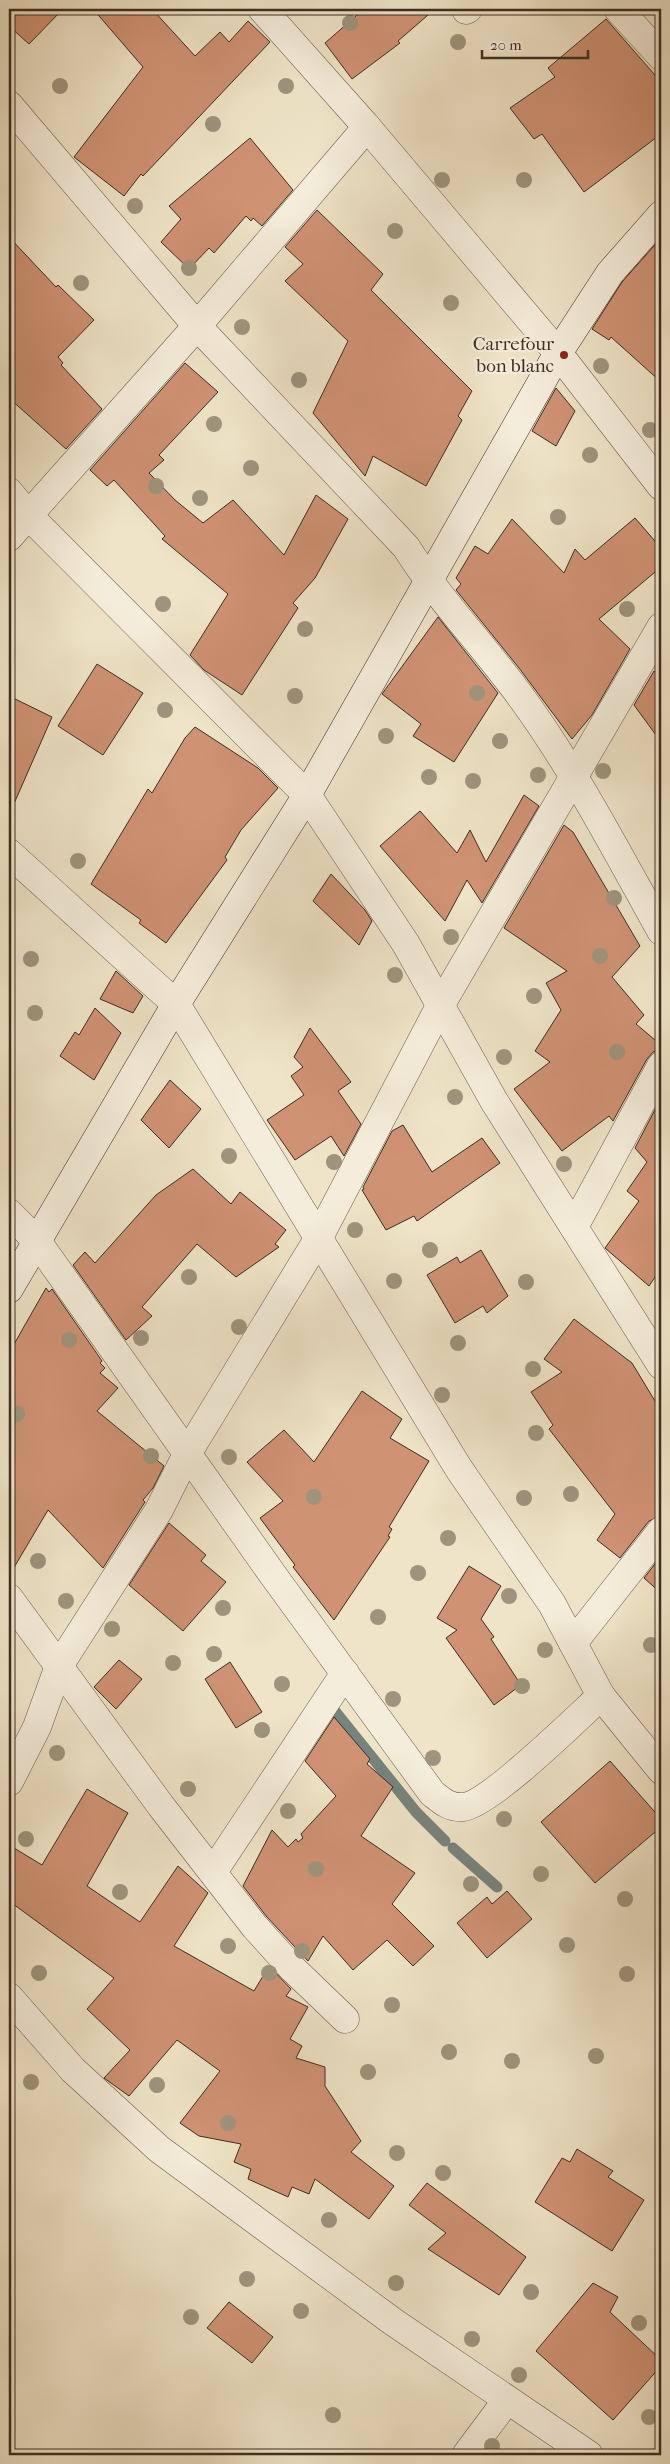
<svg xmlns="http://www.w3.org/2000/svg" width="670" height="2464" font-family="'IM FELL French Canon',serif">
	<rect width="100%" height="100%" fill="#efe4c8"/>
	<filter id="stains"><feTurbulence type="fractalNoise" baseFrequency=".004" numOctaves="4"/><feColorMatrix values="0 0 0 0 .2 0 0 0 0 .09 0 0 0 0 .02 0 0 0 .5 -.17"/></filter>
	<radialGradient id="worn" r=".72"><stop offset=".6" stop-color="#630" stop-opacity="0"/><stop offset="1" stop-color="#630" stop-opacity=".3"/></radialGradient>
	<g fill="none" stroke-linecap="round" stroke-linejoin="round">
		<!-- stream -->
		<g stroke="#75847f" stroke-width="11">
			<path d="M330 1705 416 1812 445 1841"/>
			<path d="M453 1848 497 1887"/>
		</g>
	</g>
	<!-- building -->
	<g fill="#cf9273" stroke="#3c2e24">
		<path d="M9 9H63L29 44 9 26Z"/>
		<path d="M93 9H152L195 56 220 32 229 42 248 21 270 42 143 176 141 174 124 196 74 157 143 67Z"/>
		<path d="M364 9H435L398 41 400 43 352 79 325 43Z"/>
		<path d="M606 19 661 82V134L584 192 542 134 534 139 510 108 555 77 548 68Z"/>
		<path d="M250 138 293 190 262 226 253 218 251 221 246 216 214 253 209 248 189 269 161 242 181 219 169 206Z"/>
		<path d="M317 210 383 274 371 290 472 391 458 416 462 420 426 486 373 456 365 476 313 413 348 341 285 281 303 264 285 247Z"/>
		<path d="M9 237 56 287 58 285 94 320 58 357 63 363 61 365 102 409 66 449 9 398Z"/>
		<path d="M661 238V382L611 337 609 340 592 329 622 282Z"/>
		<path d="M185 363 218 392 159 455 164 460 149 473 175 500 203 523 233 500 284 555 316 495 348 519 315 578 293 603 298 608 242 695 204 670 190 655 228 594 162 539 165 536 114 480 107 486 90 470Z"/>
		<path d="M556 388 575 411 556 446 532 431Z"/>
		<path d="M635 518 661 548V567L599 619 630 649 592 715 572 739 519 668 456 590 461 584 456 578 475 546 488 554 512 519 564 573 575 549 585 560Z"/>
		<path d="M438 617 498 693 454 762 413 736 421 724 382 694Z"/>
		<path d="M97 664 143 693 103 755 58 726Z"/>
		<path d="M654 671 661 678V742L634 705Z"/>
		<path d="M9 696 52 717 9 815Z"/>
		<path d="M195 727 258 768 278 788 241 830 225 857 227 860 166 943 139 923 141 920 91 884 148 789 152 793 185 738Z"/>
		<path d="M524 795 539 806 482 903 467 880 445 921 380 846 420 811 457 853 470 830 486 862Z"/>
		<path d="M564 825 573 832 640 946 612 977 644 1015 636 1024 661 1045V1050L653 1052 647 1059 613 1121 609 1116 562 1151 514 1089 550 1062 535 1051 561 1010 546 983 567 971 504 928Z"/>
		<path d="M331 874 365 910 372 921 359 945 313 901Z"/>
		<path d="M116 971 143 996 133 1013 100 999Z"/>
		<path d="M95 1008 121 1033 94 1080 60 1056 75 1032 79 1035Z"/>
		<path d="M310 1028 351 1082 338 1091 361 1124 344 1156 331 1136 295 1160 267 1120 304 1095 291 1076 303 1067 294 1057Z"/>
		<path d="M170 1080 201 1109 169 1148 141 1120Z"/>
		<path d="M661 1098V1268L649 1286 605 1248 639 1201 627 1191 647 1162 635 1148Z"/>
		<path d="M403 1125 432 1172 482 1138 500 1163 417 1221 414 1216 386 1230 362 1190 364 1189 363 1187 392 1131Z"/>
		<path d="M193 1169 231 1204 240 1192 286 1230 275 1244 279 1247 236 1277 197 1244 142 1307 152 1316 126 1340 73 1265 85 1252 95 1263 156 1195Z"/>
		<path d="M481 1250 508 1296 487 1313 483 1306 455 1323 427 1275 457 1257 460 1263Z"/>
		<path d="M46 1288 49 1292 52 1289 102 1361 100 1363 105 1368 100 1373 118 1388 97 1411 164 1466 153 1488 143 1500 145 1502 103 1568 48 1510 9 1576V1353Z"/>
		<path d="M574 1319 632 1363 661 1411V1516L649 1521 620 1558 597 1540 615 1514 549 1429 553 1425 531 1392 562 1372 544 1359Z"/>
		<path d="M362 1391 402 1419 390 1438 429 1461 389 1527 392 1529 388 1536 390 1537 334 1620 293 1567 295 1565 260 1518 283 1501 247 1462 284 1430 314 1462Z"/>
		<path d="M169 1523 206 1555 201 1561 226 1582 183 1631 129 1585Z"/>
		<path d="M661 1556V1593L644 1578Z"/>
		<path d="M469 1566 501 1586 481 1619 494 1637 491 1639 521 1685 494 1705 446 1638 457 1630 437 1618Z"/>
		<path d="M119 1660 142 1679 116 1709 94 1687Z"/>
		<path d="M230 1662 262 1712 236 1728 205 1679Z"/>
		<path d="M334 1717 370 1759 367 1764 393 1787 361 1836 415 1873 392 1904 434 1946 413 1966 387 1940 353 1970 323 1936 308 1961 267 1917 243 1886 272 1830 288 1847 296 1839 298 1842 303 1838 301 1834 336 1796 305 1761Z"/>
		<path d="M610 1761 661 1819V1827L595 1883 541 1822Z"/>
		<path d="M87 1789 128 1813 87 1886 140 1922 178 1866 208 1893 174 1946 254 1991 269 1966 291 1989 286 1996 308 2007 290 2039 302 2046 296 2058 325 2067V2086L361 2141 351 2152 394 2186 369 2219 315 2179 309 2194 292 2187 288 2197 248 2179 251 2169 234 2162 241 2144 199 2136 180 2123 220 2071 177 2040 129 2096 104 2078 130 2050 87 2009 114 1978 9 1901V1845L42 1865Z"/>
		<path d="M507 1891 532 1919 487 1958 457 1923 487 1897 492 1904Z"/>
		<path d="M577 2149 613 2171 608 2177 644 2200 612 2251 535 2202 562 2158 570 2162Z"/>
		<path d="M427 2183 526 2257 499 2295 428 2249 446 2233 409 2205Z"/>
		<path d="M593 2283 618 2297 610 2312 661 2360V2366L613 2420 536 2351Z"/>
		<path d="M229 2302 273 2337 252 2363 207 2328Z"/>
	</g>
	<g fill="none" stroke-linecap="round" stroke-linejoin="round">
		<defs>
			<g id="street">
				<path d="M262 9 367 127 558 353 661 486"/>
				<path d="M618 9 661 56"/>
				<path d="M466 10 468 9"/>
				<path d="M9 105 197 326 406 547C440 601 484 646 521 697 575 771 617 852 661 931"/>
				<path d="M9 492 28 515 307 795 406 944 494 1101 661 1365"/>
				<path d="M9 537 197 326 367 127"/>
				<path d="M9 853 176 1004 459 1469 552 1604 601 1696 661 1770"/>
				<path d="M9 1213 37 1241 273 1575 432 1793C442 1801 449 1808 463 1807 489 1805 578 1717 601 1696"/>
				<path d="M574 1227 661 1066"/>
				<path d="M9 1598 161 1806 255 1927 293 1969 345 2019"/>
				<path d="M573 1643 661 1531"/>
				<path d="M9 1782 37 1727 59 1666 159 1510 187 1454 318 1239 440 1006 661 627"/>
				<path d="M213 1872 345 1673"/>
				<path d="M9 1997 73 2070 159 2149 392 2321 589 2455"/>
				<path d="M466 2455 507 2400"/>
			</g>
			<path id="secondary" d="M9 1289 176 1004 307 795 558 353 610 273 661 215"/>
		</defs>
		<!-- street casing -->
		<use href="#street" stroke="#695c4d" stroke-width="29"/>
		<!-- secondary casing -->
		<use href="#secondary" stroke="#3c2e24" stroke-width="29"/>
		<!-- street -->
		<use href="#street" stroke="#f5eddb" stroke-width="28"/>
		<!-- secondary -->
		<use href="#secondary" stroke="#f5eddb" stroke-width="28"/>
	</g>
	<!-- trees -->
	<g fill="#9e947d">
		<circle cx="350" cy="23" r="8"/>
		<circle cx="458" cy="42" r="8"/>
		<circle cx="60" cy="86" r="8"/>
		<circle cx="286" cy="86" r="8"/>
		<circle cx="213" cy="124" r="8"/>
		<circle cx="442" cy="180" r="8"/>
		<circle cx="524" cy="180" r="8"/>
		<circle cx="135" cy="206" r="8"/>
		<circle cx="395" cy="231" r="8"/>
		<circle cx="189" cy="268" r="8"/>
		<circle cx="81" cy="283" r="8"/>
		<circle cx="451" cy="303" r="8"/>
		<circle cx="242" cy="327" r="8"/>
		<circle cx="601" cy="366" r="8"/>
		<circle cx="299" cy="380" r="8"/>
		<circle cx="214" cy="424" r="8"/>
		<circle cx="650" cy="430" r="8"/>
		<circle cx="590" cy="455" r="8"/>
		<circle cx="251" cy="468" r="8"/>
		<circle cx="156" cy="486" r="8"/>
		<circle cx="200" cy="498" r="8"/>
		<circle cx="558" cy="517" r="8"/>
		<circle cx="163" cy="604" r="8"/>
		<circle cx="627" cy="609" r="8"/>
		<circle cx="305" cy="629" r="8"/>
		<circle cx="477" cy="693" r="8"/>
		<circle cx="295" cy="696" r="8"/>
		<circle cx="165" cy="710" r="8"/>
		<circle cx="386" cy="736" r="8"/>
		<circle cx="500" cy="741" r="8"/>
		<circle cx="603" cy="771" r="8"/>
		<circle cx="538" cy="775" r="8"/>
		<circle cx="429" cy="777" r="8"/>
		<circle cx="473" cy="781" r="8"/>
		<circle cx="78" cy="861" r="8"/>
		<circle cx="614" cy="898" r="8"/>
		<circle cx="451" cy="937" r="8"/>
		<circle cx="600" cy="956" r="8"/>
		<circle cx="31" cy="959" r="8"/>
		<circle cx="395" cy="975" r="8"/>
		<circle cx="534" cy="996" r="8"/>
		<circle cx="35" cy="1013" r="8"/>
		<circle cx="617" cy="1052" r="8"/>
		<circle cx="504" cy="1057" r="8"/>
		<circle cx="455" cy="1097" r="8"/>
		<circle cx="229" cy="1156" r="8"/>
		<circle cx="334" cy="1162" r="8"/>
		<circle cx="564" cy="1164" r="8"/>
		<circle cx="355" cy="1230" r="8"/>
		<circle cx="430" cy="1250" r="8"/>
		<circle cx="189" cy="1277" r="8"/>
		<circle cx="394" cy="1281" r="8"/>
		<circle cx="526" cy="1282" r="8"/>
		<circle cx="239" cy="1327" r="8"/>
		<circle cx="141" cy="1338" r="8"/>
		<circle cx="69" cy="1340" r="8"/>
		<circle cx="458" cy="1343" r="8"/>
		<circle cx="533" cy="1369" r="8"/>
		<circle cx="442" cy="1395" r="8"/>
		<circle cx="17" cy="1414" r="8"/>
		<circle cx="536" cy="1433" r="8"/>
		<circle cx="151" cy="1456" r="8"/>
		<circle cx="229" cy="1457" r="8"/>
		<circle cx="571" cy="1494" r="8"/>
		<circle cx="314" cy="1497" r="8"/>
		<circle cx="524" cy="1498" r="8"/>
		<circle cx="448" cy="1538" r="8"/>
		<circle cx="38" cy="1561" r="8"/>
		<circle cx="418" cy="1573" r="8"/>
		<circle cx="509" cy="1596" r="8"/>
		<circle cx="66" cy="1601" r="8"/>
		<circle cx="223" cy="1608" r="8"/>
		<circle cx="378" cy="1617" r="8"/>
		<circle cx="112" cy="1629" r="8"/>
		<circle cx="651" cy="1645" r="8"/>
		<circle cx="545" cy="1650" r="8"/>
		<circle cx="214" cy="1654" r="8"/>
		<circle cx="173" cy="1663" r="8"/>
		<circle cx="282" cy="1684" r="8"/>
		<circle cx="522" cy="1686" r="8"/>
		<circle cx="393" cy="1699" r="8"/>
		<circle cx="262" cy="1730" r="8"/>
		<circle cx="57" cy="1753" r="8"/>
		<circle cx="433" cy="1758" r="8"/>
		<circle cx="188" cy="1789" r="8"/>
		<circle cx="288" cy="1811" r="8"/>
		<circle cx="504" cy="1819" r="8"/>
		<circle cx="26" cy="1839" r="8"/>
		<circle cx="316" cy="1869" r="8"/>
		<circle cx="541" cy="1874" r="8"/>
		<circle cx="471" cy="1884" r="8"/>
		<circle cx="120" cy="1892" r="8"/>
		<circle cx="625" cy="1899" r="8"/>
		<circle cx="567" cy="1945" r="8"/>
		<circle cx="228" cy="1946" r="8"/>
		<circle cx="302" cy="1951" r="8"/>
		<circle cx="39" cy="1973" r="8"/>
		<circle cx="269" cy="1973" r="8"/>
		<circle cx="627" cy="1974" r="8"/>
		<circle cx="392" cy="2005" r="8"/>
		<circle cx="449" cy="2052" r="8"/>
		<circle cx="596" cy="2056" r="8"/>
		<circle cx="512" cy="2061" r="8"/>
		<circle cx="368" cy="2072" r="8"/>
		<circle cx="31" cy="2082" r="8"/>
		<circle cx="157" cy="2085" r="8"/>
		<circle cx="228" cy="2123" r="8"/>
		<circle cx="397" cy="2153" r="8"/>
		<circle cx="443" cy="2173" r="8"/>
		<circle cx="329" cy="2220" r="8"/>
		<circle cx="247" cy="2279" r="8"/>
		<circle cx="396" cy="2283" r="8"/>
		<circle cx="531" cy="2292" r="8"/>
		<circle cx="301" cy="2311" r="8"/>
		<circle cx="191" cy="2317" r="8"/>
		<circle cx="639" cy="2323" r="8"/>
		<circle cx="472" cy="2339" r="8"/>
		<circle cx="519" cy="2375" r="8"/>
		<circle cx="333" cy="2415" r="8"/>
		<circle cx="649" cy="2417" r="8"/>
		<circle cx="492" cy="2446" r="8"/>
	</g>
	<!-- markers -->
	<circle fill="#8f2418" stroke="#f5eddb" stroke-width="2" cx="564" cy="355" r="5"/>
	<g text-anchor="middle" dominant-baseline="central" stroke-width="4.5" stroke-linejoin="round" paint-order="stroke">
		<!-- poi labels -->
		<g font-size="19" fill="#3c2e24" stroke="#f5eddb" text-anchor="end">
			<text x="554" y="344">Carrefour<tspan x="554" dy="22">bon blanc</tspan></text>
		</g>
	</g>
	<!-- margin -->
	<rect width="670" height="2464" fill="none" stroke="#efe4c8" stroke-width="30"/>
	<rect x="10" y="10" width="650" height="2444" fill="none" stroke="#3c2e24" stroke-width="2.5"/>
	<rect x="15" y="15" width="640" height="2434" fill="none" stroke="#3c2e24"/>
	<!-- scale -->
	<path d="M482 50v8h106v-8" fill="none" stroke="#3c2e24" stroke-width="2.5"/>
	<text x="490" y="50" font-size="15" fill="#3c2e24" stroke="#f5eddb" stroke-width="4" paint-order="stroke">20 m</text>
	<rect width="100%" height="100%" filter="url(#stains)"/>
	<rect width="100%" height="100%" fill="url(#worn)"/>
</svg>
